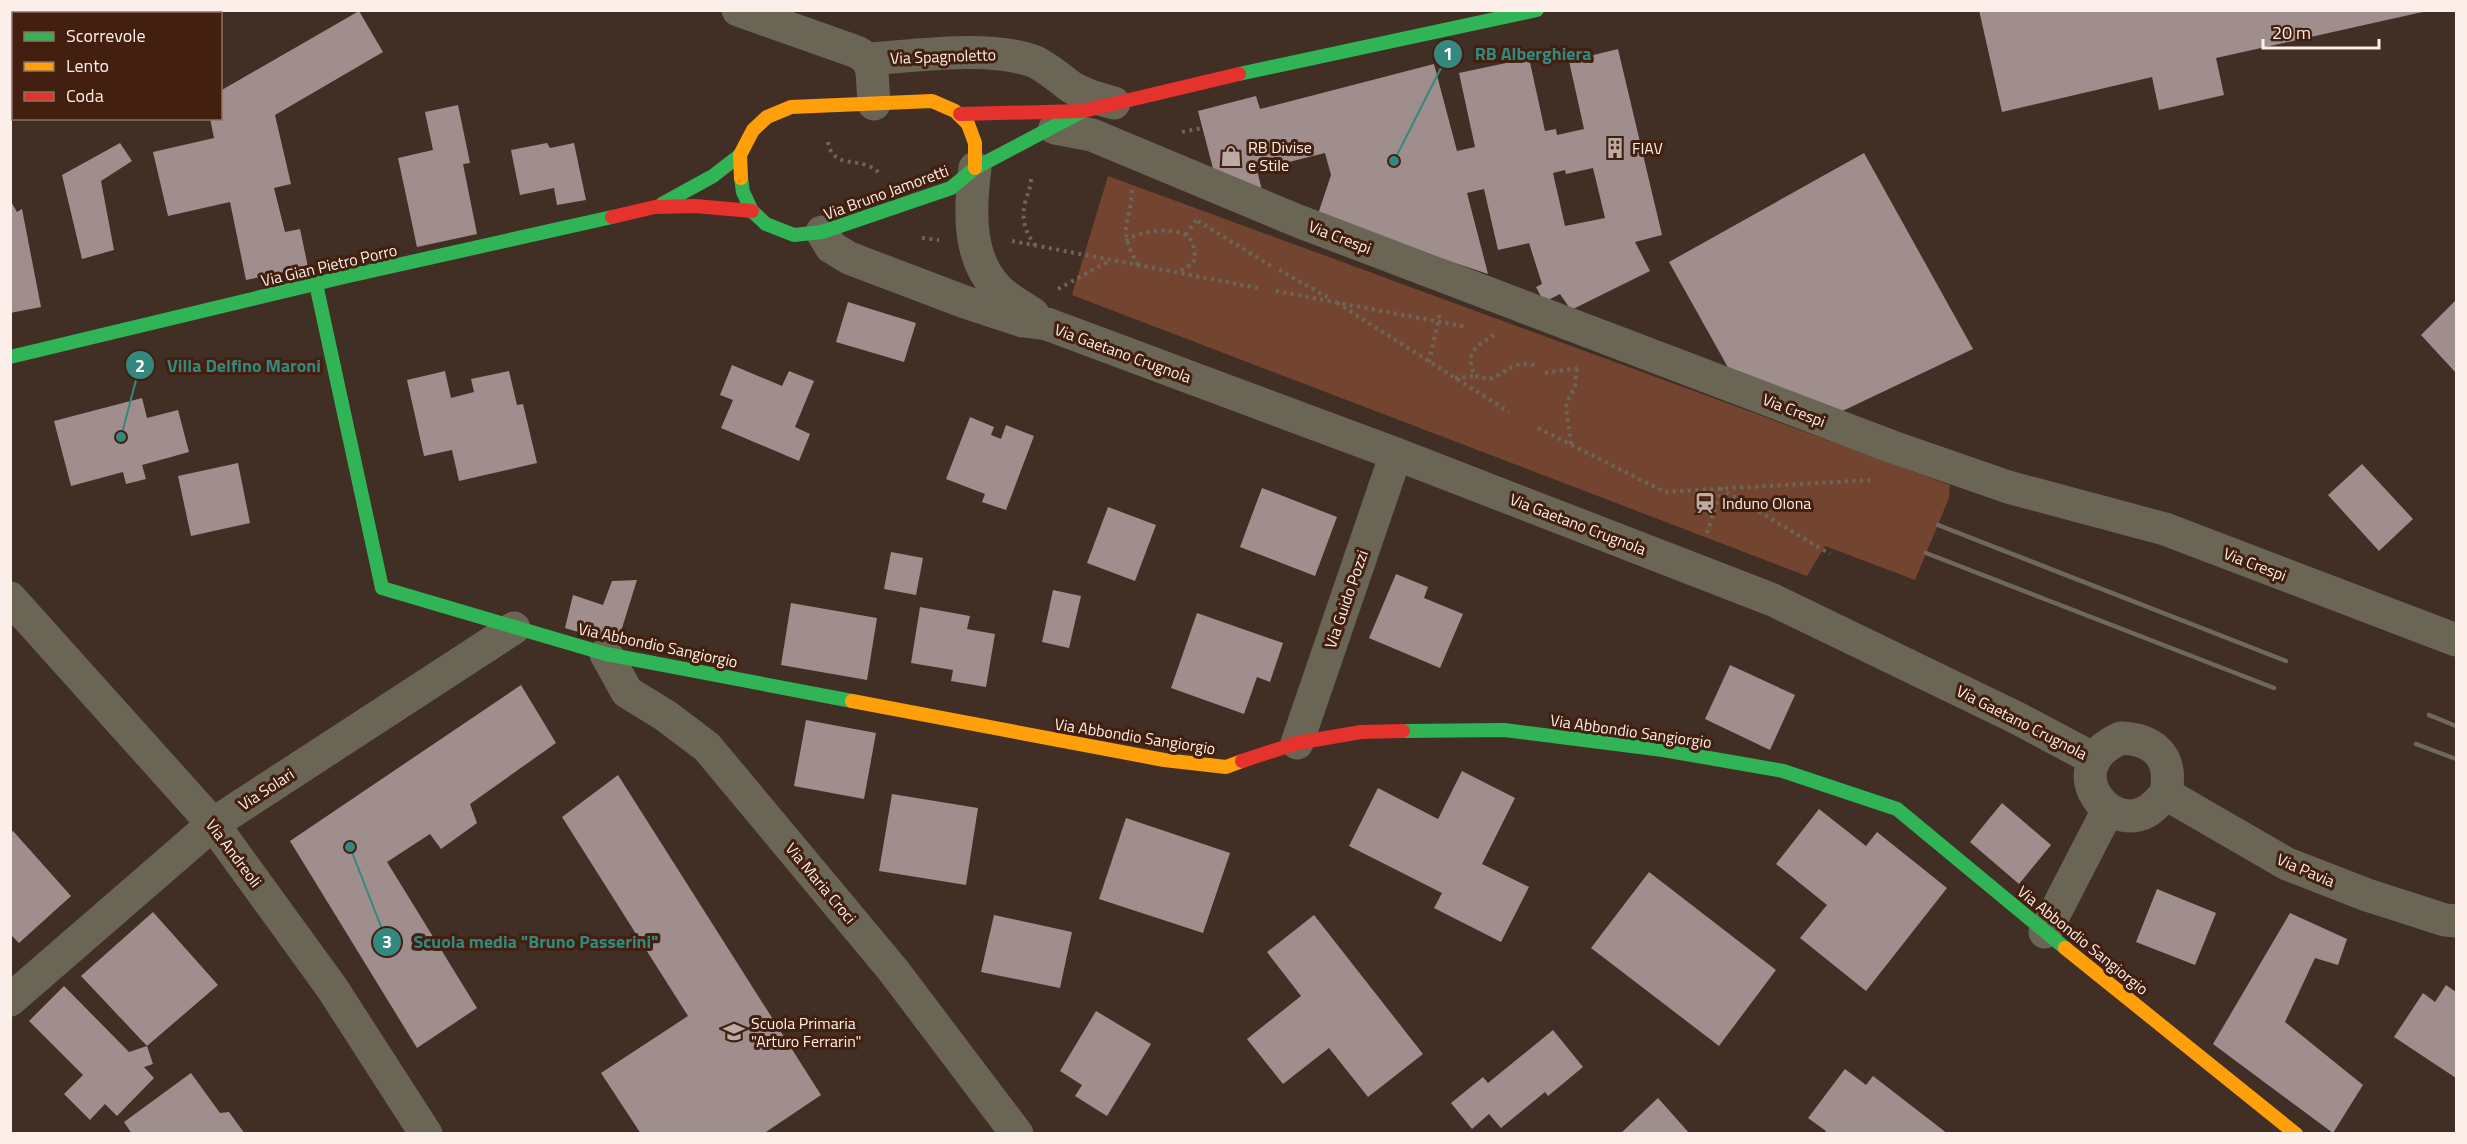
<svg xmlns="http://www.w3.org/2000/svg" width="2467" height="1144" font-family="'Titillium Web',sans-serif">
	<rect width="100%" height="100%" fill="#412e25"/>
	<!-- green -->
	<path fill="#734530" d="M1108 176 1950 485 1949 498 1915 580 1825 546 1807 576 1072 295Z"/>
	<!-- building -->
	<g fill="#a08e8f" fill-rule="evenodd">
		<path d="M1979 10H2427V11L2216 58 2224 95 2159 110 2152 77 2002 112Z"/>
		<path d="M359 11 383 52 275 115 291 184 274 188 285 232 300 229 308 267 246 280 230 202 168 216 153 152 214 138 210 118H220V91Z"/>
		<path d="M1618 49 1662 235 1635 242 1650 271 1571 310 1560 294 1544 302 1536 287 1542 284 1529 243 1498 250 1484 189 1467 193 1488 274 1317 217 1331 175 1325 153 1257 170 1264 199 1216 180 1198 111 1256 96 1260 109 1434 64 1457 151 1475 147 1459 73 1529 58 1545 131 1556 129 1557 135 1584 129 1569 61ZM1593 168 1605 218 1565 226 1553 173 1565 170 1566 174Z"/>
		<path d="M14 63V103L10 99V65Z"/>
		<path d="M458 105 470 163 463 164 477 234 417 247 398 158 433 150 425 112Z"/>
		<path d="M120 143 132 161 101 181 114 250 82 259 62 175Z"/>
		<path d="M547 143 550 148 574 143 586 200 557 205 554 188 520 195 511 150Z"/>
		<path d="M1864 153 1973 349 1834 415 1730 371 1669 262Z"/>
		<path d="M10 200 17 212 22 209 41 307 10 313Z"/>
		<path d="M2456 300V373L2421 335Z"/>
		<path d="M848 302 916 323 904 362 836 342Z"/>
		<path d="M732 365 782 386 789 371 814 381 795 427 810 434 799 461 721 428 733 400 720 395Z"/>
		<path d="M445 371 451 398 474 392 471 379 509 371 517 405 523 404 537 463 459 481 452 450 424 456 407 380Z"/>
		<path d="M142 398 147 418 178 410 189 452 142 465 146 479 126 484 123 472 71 486 54 421Z"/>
		<path d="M970 417 994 427 991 435 1001 439 1006 425 1034 436 1006 510 982 502 985 494 946 479Z"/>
		<path d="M238 463 250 523 191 536 178 476Z"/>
		<path d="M2362 464 2413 519 2379 551 2328 495Z"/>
		<path d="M1262 488 1337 517 1315 576 1240 547Z"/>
		<path d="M1108 507 1156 525 1135 581 1087 563Z"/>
		<path d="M891 552 923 558 916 595 884 589Z"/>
		<path d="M1396 574 1428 587 1424 598 1463 614 1440 668 1369 638Z"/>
		<path d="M637 580 617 644 565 628 573 595 603 605 612 581Z"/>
		<path d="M1053 590 1081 596 1069 648 1042 642Z"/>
		<path d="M791 603 877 618 867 680 781 665Z"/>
		<path d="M920 607 970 616 967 629 995 634 986 687 951 681 953 670 911 663Z"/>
		<path d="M1197 613 1283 643 1270 682 1257 677 1244 714 1171 688Z"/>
		<path d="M1730 665 1795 695 1770 750 1705 719Z"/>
		<path d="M521 685 556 743 470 804 477 823 441 849 430 834 387 862 477 1008 417 1048 290 841Z"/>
		<path d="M806 720 876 733 864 799 794 786Z"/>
		<path d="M1462 771 1515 798 1482 864 1529 887 1501 942 1434 908 1442 893 1349 846 1378 788 1438 819Z"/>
		<path d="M618 775 821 1095 763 1134H641L601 1073 688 1016 562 817Z"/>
		<path d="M892 794 978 808 966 885 879 871Z"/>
		<path d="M2002 803 2051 845 2019 884 1970 842Z"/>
		<path d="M1819 809 1866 846 1877 832 1947 888 1866 991 1800 938 1827 905 1776 864Z"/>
		<path d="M1126 818 1230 853 1203 933 1099 899Z"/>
		<path d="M13 831 71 896 19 943 10 934V833Z"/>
		<path d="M1649 872 1776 970 1719 1046 1591 948Z"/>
		<path d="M2157 889 2216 913 2195 965 2136 942Z"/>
		<path d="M153 912 218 985 147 1046 81 976Z"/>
		<path d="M2290 913 2347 939 2338 965 2315 958 2285 1022 2363 1085 2333 1133 2213 1044Z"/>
		<path d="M994 915 1072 932 1060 988 981 972Z"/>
		<path d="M1314 915 1423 1054 1368 1097 1329 1048 1283 1084 1247 1039 1301 996 1267 952Z"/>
		<path d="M2446 985 2456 992V1078L2394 1037 2423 993 2435 1002Z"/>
		<path d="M64 986 129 1052 147 1046 153 1064 144 1067 154 1078 117 1116 105 1104 90 1120 64 1094 83 1075 29 1021Z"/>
		<path d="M1096 1011 1151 1044 1107 1116 1075 1096 1082 1085 1060 1071Z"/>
		<path d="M1553 1030 1583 1067 1548 1096 1545 1092 1501 1128 1489 1114 1472 1129 1451 1103 1483 1077 1488 1083Z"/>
		<path d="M1845 1069 1866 1085 1873 1076 1948 1134H1824L1826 1131 1808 1118Z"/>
		<path d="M191 1073 220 1113 229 1112 245 1134H132L124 1122Z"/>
		<path d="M1658 1098 1690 1134H1620Z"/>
	</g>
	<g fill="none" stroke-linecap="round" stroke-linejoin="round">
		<!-- path -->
		<g stroke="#6c6559" stroke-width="4" stroke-dasharray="3 4.5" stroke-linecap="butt">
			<path d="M1182 132 1202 128"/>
			<path d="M828 142C833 172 863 154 880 174"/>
			<path d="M1031 179C1031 188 1027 194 1025 203 1021 219 1025 232 1035 245"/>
			<path d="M1132 190C1130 229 1116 225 1138 265"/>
			<path d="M1198 221 1271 266"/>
			<path d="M1186 235 1196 220"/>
			<path d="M922 238 939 240"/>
			<path d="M1012 241 1258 288"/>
			<path d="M1126 241C1138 230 1181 225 1191 240 1194 245 1195 253 1195 259L1192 264 1178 272"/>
			<path d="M1279 270 1331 299"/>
			<path d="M1058 289 1109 261"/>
			<path d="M1276 291 1467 327"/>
			<path d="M1337 303 1509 412"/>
			<path d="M1494 335C1476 346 1464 353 1475 376L1490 379C1506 373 1516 358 1536 366"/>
			<path d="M1429 362 1440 313"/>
			<path d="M1545 373 1577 368"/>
			<path d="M1455 378 1475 376"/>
			<path d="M1538 428 1665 492 1870 480"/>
			<path d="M1571 444 1566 408 1567 401 1575 387 1577 365"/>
			<path d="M1707 533 1721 489 1830 554"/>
		</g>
		<!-- street -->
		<g stroke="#6a6555" stroke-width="33">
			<path d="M738 10 857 52 868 59 872 71 874 104"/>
			<path d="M868 59C916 56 989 45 1033 61 1045 66 1057 76 1067 84 1080 94 1098 99 1114 103"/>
			<path d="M1055 128 1092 135 1298 221 1890 446 2008 487 2165 529 2456 640"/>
			<path d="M975 168C970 207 967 256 996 287 1005 298 1021 306 1033 314"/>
			<path d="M822 232 831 247 849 258 965 302 1023 321 1047 324 1396 454 1773 600 2015 717 2094 759"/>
			<path d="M10 598 213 824 332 988 426 1134"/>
			<path d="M606 654 627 692 666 716 707 747 893 970 1017 1134"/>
			<path d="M2121 738C2151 739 2171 754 2167 786 2166 795 2161 799 2155 805 2115 844 2052 768 2121 738Z"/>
			<path d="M1297 743 1396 454"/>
			<path d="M2166 794 2287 864 2367 895 2445 920 2456 921"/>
			<path d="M2045 932 2108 810"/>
			<path d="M10 1000 213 824 514 628"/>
		</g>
		<!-- fast -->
		<g stroke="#30b455" stroke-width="14">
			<path d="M1239 74 1537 10"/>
			<path d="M741 178 743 192 752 211 766 224 794 235 822 232 951 188 975 168 1083 111"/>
			<path d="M662 204 713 176 740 155"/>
			<path d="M316 284 382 588 606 654 852 701"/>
			<path d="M10 357 344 277 612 217"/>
			<path d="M1403 731 1504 730 1663 750 1783 771 1897 809 2065 948"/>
		</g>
		<!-- slow -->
		<g stroke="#ff9f0a" stroke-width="14">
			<path d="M741 178 740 155 753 130 767 117 791 107 932 101 955 111 968 124 975 143V168"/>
			<path d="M852 701 1164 760 1226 767 1242 761"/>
			<path d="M2065 948 2296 1134"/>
		</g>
		<!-- jam -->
		<g stroke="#e5322d" stroke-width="14">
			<path d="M960 114 1083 111 1239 74"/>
			<path d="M612 217 655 207 695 206 752 211"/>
			<path d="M1242 761 1297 743 1361 732 1403 731"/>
		</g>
		<!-- rail -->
		<g stroke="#6f695d" stroke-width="4.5">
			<path d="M1938 525 2286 661"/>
			<path d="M1926 553 2274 688"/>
			<path d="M2429 715 2456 726"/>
			<path d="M2416 744 2456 759"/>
		</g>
	</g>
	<!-- icons -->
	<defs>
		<symbol id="building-bare" viewBox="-9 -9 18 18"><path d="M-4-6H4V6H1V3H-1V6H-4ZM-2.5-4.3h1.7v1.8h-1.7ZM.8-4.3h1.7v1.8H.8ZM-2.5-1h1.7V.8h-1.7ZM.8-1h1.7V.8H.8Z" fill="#bbaba4" stroke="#421f0f" stroke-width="2.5" paint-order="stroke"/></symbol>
		<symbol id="shop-bare" viewBox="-9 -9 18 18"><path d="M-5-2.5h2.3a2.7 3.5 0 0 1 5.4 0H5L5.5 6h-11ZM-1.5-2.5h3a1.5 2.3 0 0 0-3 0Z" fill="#bbaba4" stroke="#421f0f" stroke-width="2.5" paint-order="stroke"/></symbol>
		<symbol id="station-bare" viewBox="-9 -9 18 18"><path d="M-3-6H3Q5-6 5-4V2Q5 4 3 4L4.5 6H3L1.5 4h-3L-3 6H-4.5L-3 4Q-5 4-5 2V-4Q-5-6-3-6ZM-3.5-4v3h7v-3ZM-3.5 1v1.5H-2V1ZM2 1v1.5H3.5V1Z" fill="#bbaba4" stroke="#421f0f" stroke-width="2.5" paint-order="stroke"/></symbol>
		<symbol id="school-bare" viewBox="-9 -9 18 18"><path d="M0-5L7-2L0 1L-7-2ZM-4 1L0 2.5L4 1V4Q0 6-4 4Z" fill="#bbaba4" stroke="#421f0f" stroke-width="2.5" paint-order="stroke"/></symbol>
	</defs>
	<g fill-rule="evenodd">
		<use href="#building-bare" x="1600" y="133" width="30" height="30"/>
		<use href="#shop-bare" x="1216" y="141" width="30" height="30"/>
		<use href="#station-bare" x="1690" y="488" width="30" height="30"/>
		<use href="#school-bare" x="719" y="1017" width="30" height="30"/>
	</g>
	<g text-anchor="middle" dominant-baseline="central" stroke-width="6" stroke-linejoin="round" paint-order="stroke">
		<!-- street labels -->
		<g font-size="16" fill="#fceee8" stroke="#421f0f">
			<text transform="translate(943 56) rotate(-2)">Via Spagnoletto</text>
			<text transform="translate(886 192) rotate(-20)">Via Bruno Jamoretti</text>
			<text transform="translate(1340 237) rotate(21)">Via Crespi</text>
			<text transform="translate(329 265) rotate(-13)">Via Gian Pietro Porro</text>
			<text transform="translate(1123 353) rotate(20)">Via Gaetano Crugnola</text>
			<text transform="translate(1794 410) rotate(21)">Via Crespi</text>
			<text transform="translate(1578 524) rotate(21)">Via Gaetano Crugnola</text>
			<text transform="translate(2255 564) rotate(21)">Via Crespi</text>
			<text transform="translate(1346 599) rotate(-71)">Via Guido Pozzi</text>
			<text transform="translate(658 645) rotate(12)">Via Abbondio Sangiorgio</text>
			<text transform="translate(2022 722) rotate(27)">Via Gaetano Crugnola</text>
			<text transform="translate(1631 731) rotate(8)">Via Abbondio Sangiorgio</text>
			<text transform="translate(1135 736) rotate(9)">Via Abbondio Sangiorgio</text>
			<text transform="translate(266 789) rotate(-33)">Via Solari</text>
			<text transform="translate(234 853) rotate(53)">Via Andreoli</text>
			<text transform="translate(2306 870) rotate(23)">Via Pavia</text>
			<text transform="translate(821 883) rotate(50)">Via Maria Croci</text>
			<text transform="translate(2083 940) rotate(39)">Via Abbondio Sangiorgio</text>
		</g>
		<!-- poi labels -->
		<g font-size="16" fill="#fceee8" stroke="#421f0f" text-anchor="start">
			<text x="1248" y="147">RB Divise<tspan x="1248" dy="18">e Stile</tspan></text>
			<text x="1632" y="148">FIAV</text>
			<text x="1722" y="503">Induno Olona</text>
			<text x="751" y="1023">Scuola Primaria<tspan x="751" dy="18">"Arturo Ferrarin"</tspan></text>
		</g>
	</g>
	<!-- callouts -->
	<path fill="none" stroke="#338880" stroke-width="2" d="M1394 161L1448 54M121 437L140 365M350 847L387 942"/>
	<g fill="#338880" stroke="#421f0f" stroke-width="2">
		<circle cx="1394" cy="161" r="6"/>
		<circle cx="121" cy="437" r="6"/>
		<circle cx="350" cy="847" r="6"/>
		<circle cx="1448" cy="54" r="15"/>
		<circle cx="140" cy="365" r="15"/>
		<circle cx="387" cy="942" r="15"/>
	</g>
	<g font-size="18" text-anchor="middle" font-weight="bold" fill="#fff">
		<text x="1448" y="60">1</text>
		<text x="140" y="372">2</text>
		<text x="387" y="948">3</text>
	</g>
	<g font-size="18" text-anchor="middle" font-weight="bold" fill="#338880" stroke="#421f0f" stroke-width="6" stroke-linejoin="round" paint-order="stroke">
		<text x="1533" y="60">RB Alberghiera</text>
		<text x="244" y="372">Villa Delfino Maroni</text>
		<text x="536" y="948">Scuola media "Bruno Passerini"</text>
	</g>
	<!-- border -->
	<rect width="2467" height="1144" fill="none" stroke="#fceee8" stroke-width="24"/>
	<!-- legend -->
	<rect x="12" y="12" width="210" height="108" fill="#421f0f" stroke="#8c7266" stroke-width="1.5"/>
	<rect x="24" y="32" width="30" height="9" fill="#30b455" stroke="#8c7266" stroke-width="1.5"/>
	<text x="66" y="42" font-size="18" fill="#fceee8">Scorrevole</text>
	<rect x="24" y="62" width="30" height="9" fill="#ff9f0a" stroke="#8c7266" stroke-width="1.5"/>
	<text x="66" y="72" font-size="18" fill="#fceee8">Lento</text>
	<rect x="24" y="92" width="30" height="9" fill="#e5322d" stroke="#8c7266" stroke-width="1.5"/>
	<text x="66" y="102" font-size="18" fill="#fceee8">Coda</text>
	<!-- scale -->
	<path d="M2263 39v9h116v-9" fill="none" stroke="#fceee8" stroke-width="3"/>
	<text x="2272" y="39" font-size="18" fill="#fceee8" stroke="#421f0f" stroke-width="4.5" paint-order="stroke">20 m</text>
</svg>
